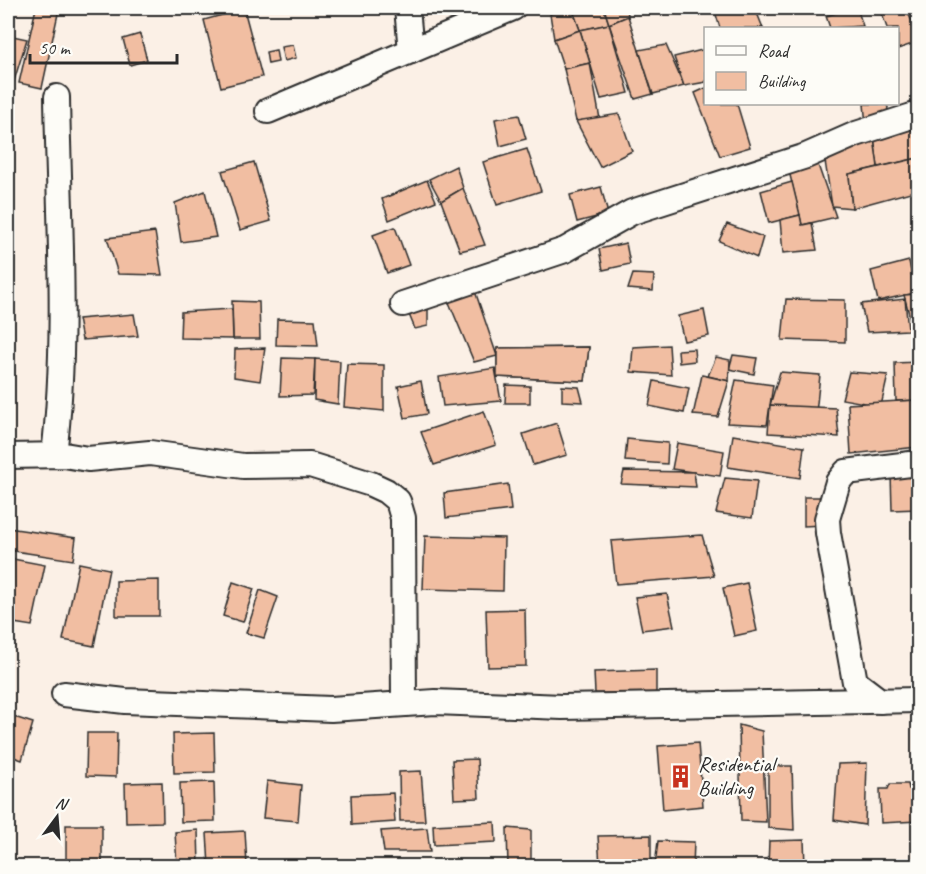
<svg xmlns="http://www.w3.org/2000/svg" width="926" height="874" font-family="Caveat,sans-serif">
	<rect width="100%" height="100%" fill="#fbf0e6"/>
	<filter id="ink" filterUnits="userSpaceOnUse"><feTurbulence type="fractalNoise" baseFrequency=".0167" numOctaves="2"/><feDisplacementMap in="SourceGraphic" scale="12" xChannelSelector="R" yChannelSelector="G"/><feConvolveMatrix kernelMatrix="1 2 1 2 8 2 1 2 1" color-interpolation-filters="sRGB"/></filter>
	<g filter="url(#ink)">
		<!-- building -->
		<g fill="#f1bea2" stroke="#2b2b2b" stroke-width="1.5">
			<path d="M36 8 59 9 42 88 19 83Z"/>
			<path d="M175 8H215L176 12Z"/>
			<path d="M572 8H604L609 24 580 30Z"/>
			<path d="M572 8 580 30 554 39 550 14Z"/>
			<path d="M604 8H627L628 16 609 24Z"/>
			<path d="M714 8H755L763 28H720Z"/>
			<path d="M853 8H857L863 26 830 28 826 16Z"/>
			<path d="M879 8H899L881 11Z"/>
			<path d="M905 8 918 32V42L898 49V28H887L881 11Z"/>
			<path d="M244 9 262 77 221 87 204 20Z"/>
			<path d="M628 16 653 94 635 99 609 24Z"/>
			<path d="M609 24 629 93 601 99 580 30Z"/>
			<path d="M580 30 590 63 564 69 554 39Z"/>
			<path d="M140 34 147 60 130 65 123 39Z"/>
			<path d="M8 35 27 39 13 84H8Z"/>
			<path d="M293 45 296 58 284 61 281 47Z"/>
			<path d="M666 45 684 86 653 94 639 50Z"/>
			<path d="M706 49V82L684 86 674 57Z"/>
			<path d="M276 50 278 62 268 64 266 52Z"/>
			<path d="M590 63 600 119 576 121 564 69Z"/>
			<path d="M706 88V104H737L750 147 720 156 695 93Z"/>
			<path d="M864 104H886L888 107 886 120 866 125Z"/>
			<path d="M619 114 632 151 600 167 576 121Z"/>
			<path d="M519 115 526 139 500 146 495 119Z"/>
			<path d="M917 127 918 158 878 167 874 138Z"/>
			<path d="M874 138 878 167 849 174 852 208 832 206 825 161Z"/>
			<path d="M527 149 541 191 497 205 483 162Z"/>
			<path d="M918 158V190L852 208 849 174Z"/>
			<path d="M254 162 271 221 240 230 222 171Z"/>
			<path d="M818 165 836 217 802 225 789 171Z"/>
			<path d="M456 166 463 188 441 201 429 179Z"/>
			<path d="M427 180 436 201 389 220 382 199Z"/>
			<path d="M792 182 800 215 769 223 761 191Z"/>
			<path d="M601 187 608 214 577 222 570 195Z"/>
			<path d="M463 188 485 245 460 251 441 201Z"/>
			<path d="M205 191 216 237 181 242 175 203Z"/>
			<path d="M800 215 802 225 812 223 817 250 783 253 780 220Z"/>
			<path d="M727 224 763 237 757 258 719 241Z"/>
			<path d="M395 227 409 265 387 273 373 235Z"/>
			<path d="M155 232 162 275 118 274 107 238Z"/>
			<path d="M626 243 630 264 603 270 599 249Z"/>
			<path d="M909 261 915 293 878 301 871 271Z"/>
			<path d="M633 274 654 275 653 291 628 289Z"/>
			<path d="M475 291 497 356 474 362 448 300Z"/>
			<path d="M918 294V332L914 333 904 295Z"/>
			<path d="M786 299 845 300V342L782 340Z"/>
			<path d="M905 299 908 330 867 332 861 304Z"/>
			<path d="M232 301 259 302 260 339H233Z"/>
			<path d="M428 306V326L415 329 408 312Z"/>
			<path d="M232 309 233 339 180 338 181 312Z"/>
			<path d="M704 310 709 336 684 341 678 316Z"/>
			<path d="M134 314 138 336 82 340 78 319Z"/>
			<path d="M277 319 315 320 318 346 276 345Z"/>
			<path d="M669 345 671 375 631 372 633 347Z"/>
			<path d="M589 347 585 381 497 377V348Z"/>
			<path d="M589 347 585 381 497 377V348Z"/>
			<path d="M265 348 260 381 234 377 235 349Z"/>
			<path d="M694 349 695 361 679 363 678 350Z"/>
			<path d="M733 355 757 358 754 374 729 369Z"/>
			<path d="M716 357 730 360 729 381 708 376Z"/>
			<path d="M282 358 315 359 313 395 280 396Z"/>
			<path d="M315 359 340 361 338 404 314 400Z"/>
			<path d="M918 362V400L896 401 895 363Z"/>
			<path d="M347 364 384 365V411L344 407Z"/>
			<path d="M495 368 501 401 443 406 439 377Z"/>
			<path d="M780 372 820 375 816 413 770 405Z"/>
			<path d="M849 372 888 375 881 406 842 399Z"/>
			<path d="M702 375 729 381 718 417 693 415Z"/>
			<path d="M736 380 773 385 767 425 727 423Z"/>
			<path d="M421 381 427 414 405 418 398 386Z"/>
			<path d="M654 381 689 388 684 413 649 406Z"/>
			<path d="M506 385 530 386V403H505Z"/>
			<path d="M562 386 579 387 583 402 562 401Z"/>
			<path d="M918 400V447L851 454 848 404Z"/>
			<path d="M770 405 836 408 839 437 768 433Z"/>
			<path d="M484 411 496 445 434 465 421 432Z"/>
			<path d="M557 423 567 455 533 465 523 434Z"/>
			<path d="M733 435 804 447 800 478 728 467Z"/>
			<path d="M627 439 668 443 667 464 625 461Z"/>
			<path d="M677 443 724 451 720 476 672 469Z"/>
			<path d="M624 471 694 472 696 487 621 484Z"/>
			<path d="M918 473V509L892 510 891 474Z"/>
			<path d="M725 478 757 481 752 518 716 513Z"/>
			<path d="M508 484 511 510 446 518 444 493Z"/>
			<path d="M804 497H821L822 525 804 526Z"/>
			<path d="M8 528 76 538 73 560 8 550Z"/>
			<path d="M702 535 714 576 616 584 611 541Z"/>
			<path d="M425 536 504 538 503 591 423 589Z"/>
			<path d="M13 559 45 565 32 626 8 622V589Z"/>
			<path d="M79 563 109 569 94 646 63 640Z"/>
			<path d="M159 580V616H116V581Z"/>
			<path d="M233 582 254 589 243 622 223 616Z"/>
			<path d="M747 583 757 631 734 636 723 588Z"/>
			<path d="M260 590 278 597 264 638 246 633Z"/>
			<path d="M667 594 674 626 642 630 635 597Z"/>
			<path d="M525 609 526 666 488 667 486 610Z"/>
			<path d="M656 670V694L595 693 594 672Z"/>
			<path d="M8 715 33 723 22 760 8 755Z"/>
			<path d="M739 725 762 731 766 822 741 821Z"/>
			<path d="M87 733H117L116 777 86 776Z"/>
			<path d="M214 733 215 772 174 773 173 734Z"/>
			<path d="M698 743 703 806 663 810 658 746Z"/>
			<path d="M477 759 479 798 454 799 452 760Z"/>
			<path d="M867 763 865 825 834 820 838 764Z"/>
			<path d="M768 766H792L794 830 768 828Z"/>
			<path d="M421 771 425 821H400L399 772Z"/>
			<path d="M267 781 301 785 298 821 263 818Z"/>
			<path d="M162 782 163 822 126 823 125 783Z"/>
			<path d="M214 782 215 821 181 822 180 783Z"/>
			<path d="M890 784H908L909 789H918V821L881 823 880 789H888Z"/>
			<path d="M393 793 395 822 352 825 351 795Z"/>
			<path d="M495 822 496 842 434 845 433 825Z"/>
			<path d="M66 825H102V862L66 861Z"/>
			<path d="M427 828 430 852H384L381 831Z"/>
			<path d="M507 828 531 830V866H508Z"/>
			<path d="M198 830 199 866H177L175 832Z"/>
			<path d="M245 831 247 866H209L207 833Z"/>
			<path d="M651 835V866H600L598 836Z"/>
			<path d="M804 840 805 866H768L769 841Z"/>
			<path d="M658 841 694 842 693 866H655Z"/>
		</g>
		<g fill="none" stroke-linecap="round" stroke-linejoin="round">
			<defs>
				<g id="minor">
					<path d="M407 8 411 51"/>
					<path d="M268 111 513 8"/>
					<path d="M403 304 565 250 632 212 806 156 856 134 918 114"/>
					<path d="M54 455C68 336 59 217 57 97"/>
					<path d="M8 456 64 455 88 459 150 453 243 466 310 465 371 484 386 491 398 501 403 518 404 704"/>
					<path d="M64 694 125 701 331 709 435 702 562 707 918 700"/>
					<path d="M880 701 855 682 828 533 827 519 838 482 846 472 918 463"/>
				</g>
			</defs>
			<!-- minor casing -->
			<use href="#minor" stroke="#2b2b2b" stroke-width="28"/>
			<!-- minor -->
			<use href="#minor" stroke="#fdfcf7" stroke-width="24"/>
		</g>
	</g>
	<!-- icons -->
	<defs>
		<symbol id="building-bare" viewBox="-9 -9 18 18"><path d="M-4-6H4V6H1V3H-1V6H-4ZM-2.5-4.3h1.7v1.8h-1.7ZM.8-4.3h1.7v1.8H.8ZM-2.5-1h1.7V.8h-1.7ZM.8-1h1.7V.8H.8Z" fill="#c8321e" stroke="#fdfcf7" stroke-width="2.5" paint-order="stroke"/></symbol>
	</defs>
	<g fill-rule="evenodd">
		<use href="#building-bare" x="664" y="760" width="33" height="33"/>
	</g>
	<g text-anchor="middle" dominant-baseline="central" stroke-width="4.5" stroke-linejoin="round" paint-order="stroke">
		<!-- poi labels -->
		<g font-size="21" fill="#2b2b2b" stroke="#fdfcf7" text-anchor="start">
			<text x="698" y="764">Residential<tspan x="698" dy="24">Building</tspan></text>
		</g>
	</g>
	<!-- margin -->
	<rect width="926" height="874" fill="none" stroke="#fdfcf7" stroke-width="30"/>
	<rect x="15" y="15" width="896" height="844" fill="none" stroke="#2b2b2b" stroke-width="2" filter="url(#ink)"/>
	<!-- legend -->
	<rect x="704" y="27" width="195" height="78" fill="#fdfcf7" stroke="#a9a8a5" stroke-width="1.5"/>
	<rect x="716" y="46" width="30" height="9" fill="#fdfcf7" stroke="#a9a8a5" stroke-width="1.5"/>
	<text x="758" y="57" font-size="18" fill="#2b2b2b">Road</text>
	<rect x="716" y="72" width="30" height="18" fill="#f1bea2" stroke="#a9a8a5" stroke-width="1.5"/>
	<text x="758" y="87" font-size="18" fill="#2b2b2b">Building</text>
	<!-- north arrow -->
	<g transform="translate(57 817) rotate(16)" stroke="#fdfcf7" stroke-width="4.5" paint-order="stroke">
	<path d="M0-4.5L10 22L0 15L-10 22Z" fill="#2b2b2b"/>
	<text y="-9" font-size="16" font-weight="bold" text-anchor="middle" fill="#2b2b2b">N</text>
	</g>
	<!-- scale -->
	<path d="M30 54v9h147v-9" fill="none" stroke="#2b2b2b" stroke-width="3"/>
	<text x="39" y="54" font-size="18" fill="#2b2b2b" stroke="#fdfcf7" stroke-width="4.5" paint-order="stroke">50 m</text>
</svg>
